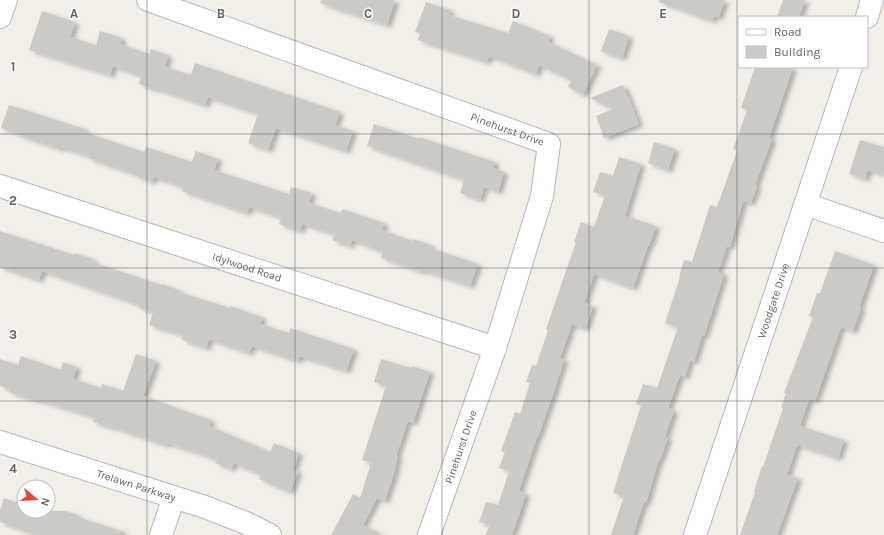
<svg xmlns="http://www.w3.org/2000/svg" width="884" height="535" font-family="Karla,sans-serif">
	<defs>
		<filter id="shadow"><feDropShadow dx="4.5" dy="2.5" stdDeviation="2" flood-color="#0004"/></filter>
	</defs>
	<rect width="100%" height="100%" fill="#f1efe8"/>
	<!-- building -->
	<g fill="#cccac5" filter="url(#shadow)">
		<path d="M321 0H395L387 25 320 3Z"/>
		<path d="M659 0H725L718 18 714 16 712 21 659 2Z"/>
		<path d="M783 0H805L799 17H777Z"/>
		<path d="M426 2 450 10 449 15 508 33 513 21 550 36 548 42 597 65 583 95 568 87 571 80 539 65 536 74 489 56 487 62 418 40 420 33 415 32Z"/>
		<path d="M42 11 75 22 70 37 96 45 100 31 122 38 120 44 149 54 151 49 168 55 165 67 191 75 195 63 340 112 335 125 353 131 346 151 276 128 268 150 248 143 258 114 208 97 205 105 154 88V89L139 84 141 76 113 66 110 75 29 50Z"/>
		<path d="M609 29 629 36 622 58 601 51Z"/>
		<path d="M755 67H793L769 138 772 139 755 185 757 186 751 203 743 201 730 247 727 246 718 272 724 274 704 336 702 335 694 362 690 360 685 377 680 375 668 408 674 410 665 437 668 438 660 460 659 459 646 503 644 502 633 535H611L624 496 613 493 622 464 641 406 636 404 643 384 657 388 678 327 665 323 680 277H679L684 260 692 262 710 205 717 207 737 151 733 149 747 110 741 108Z"/>
		<path d="M623 85 639 124 604 138 596 116 613 109 590 98Z"/>
		<path d="M9 105 85 129 84 132 144 152 146 147 192 162 196 151 218 159 214 170 289 194 291 187 312 193 309 203 341 213 342 209 384 223 382 230 412 241 413 239 431 245 430 248 478 264 470 286 422 270V272L381 258 383 252 352 240 350 246 332 240 334 234 302 224 300 231 279 224 281 217 249 207 247 213 182 191 184 187 154 177 152 182 136 176 137 175 88 158 89 156 60 147V149L19 135V134L1 128Z"/>
		<path d="M374 124 419 139V137L495 162 493 168 504 172 498 192 484 187 480 200 460 193 464 180 367 146Z"/>
		<path d="M860 140 884 147V175L868 170 865 179 849 174Z"/>
		<path d="M654 142 675 149 668 170 648 163Z"/>
		<path d="M619 157 641 164 625 216 656 226 649 246H648L633 288 594 274 584 303 593 306 585 329 572 324 560 358 564 360 554 391 538 437H537L519 491 526 494 512 535H485L490 525 479 522 486 502 498 505 509 471 499 468 505 452 501 451 515 412 520 414 530 383 526 382 532 365 536 366 548 330 546 329 576 242H574L581 222 594 227 605 195 593 192 600 172 613 176Z"/>
		<path d="M0 231 74 255 75 253 93 259 92 262 161 285 162 284 179 290V292L230 308V306L262 317 260 324 289 333 290 328 354 349 346 371 300 356 298 361 252 346 249 353 209 339 206 348 182 340 183 335 149 325 153 312 139 308 140 305 42 271 39 280 0 267Z"/>
		<path d="M835 251 874 265 859 307 861 308 853 331 841 327 815 401 809 399 800 426 844 440 838 458 797 445 787 475 798 478 777 535H740L755 492 754 491 762 466 763 467 783 408 781 407 786 393H784L813 317 809 316 817 293H820Z"/>
		<path d="M136 354 156 361 143 396 211 420 209 426 270 452 274 443 299 453 293 470 298 471 290 492 259 479 261 475 234 463 231 469 215 463 217 459 167 443 166 445 112 427V428L93 422 94 417 39 400 38 401 9 392 10 390 0 386V359L18 365 21 356 61 370 63 362 77 367 73 379 101 388 102 384 123 391Z"/>
		<path d="M381 359 411 368 412 366 430 372 413 423 408 421 396 456 398 457 395 466 396 467 385 501 377 498 363 525 382 535H331L353 494 360 498 371 463 362 460 386 386 374 382Z"/>
		<path d="M4 498 24 505V511H65L78 515V517L124 532V535H40L28 532 0 522V510Z"/>
	</g>
	<g fill="none" stroke-linecap="round" stroke-linejoin="round">
		<defs>
			<g id="minor">
				<path id="s1" d="M148 0 549 144 542 196 495 348 429 535"/>
				<path d="M0 17 6 0"/>
				<path d="M867 17 872 0"/>
				<path id="s2" d="M0 186 495 348"/>
				<path d="M805 204 884 231"/>
				<path id="s3" d="M0 442 205 507 246 523 270 535"/>
				<path d="M161 535 174 497"/>
				<path id="s4" d="M695 535 851 67"/>
			</g>
		</defs>
		<!-- minor casing -->
		<use href="#minor" stroke="#b5b8bc" stroke-width="24"/>
		<!-- minor -->
		<use href="#minor" stroke="#fff" stroke-width="22"/>
	</g>
	<!-- grid -->
	<path fill="none" stroke="#5f6368" stroke-width="1" stroke-opacity="0.55" d="M147 0V535M295 0V535M442 0V535M589 0V535M737 0V535M0 134H884M0 268H884M0 401H884"/>
	<g text-anchor="middle" dominant-baseline="central" stroke-width="3" stroke-linejoin="round" paint-order="stroke">
		<!-- street labels -->
		<g font-size="11" fill="#5f6368" stroke="#fff">
			<text stroke="none"><textPath href="#s1" startOffset="382">Pinehurst Drive</textPath></text>
			<text stroke="none"><textPath href="#s2" startOffset="260">Idylwood Road</textPath></text>
			<text stroke="none"><textPath href="#s4" startOffset="247">Woodgate Drive</textPath></text>
			<text transform="translate(461 447) rotate(-71)">Pinehurst Drive</text>
			<text stroke="none"><textPath href="#s3" startOffset="143">Trelawn Parkway</textPath></text>
		</g>
	</g>
	<g font-size="13" text-anchor="middle" font-weight="bold" fill="#5f6368" stroke="#fff" stroke-width="3" stroke-linejoin="round" paint-order="stroke">
		<text x="74" y="18">A</text>
		<text x="221" y="18">B</text>
		<text x="368" y="18">C</text>
		<text x="516" y="18">D</text>
		<text x="663" y="18">E</text>
		<text x="13" y="71">1</text>
		<text x="13" y="205">2</text>
		<text x="13" y="339">3</text>
		<text x="13" y="473">4</text>
	</g>
	<!-- legend -->
	<rect x="738" y="16" width="130" height="52" fill="#ffffff" stroke="#bfc1c3"/>
	<rect x="746" y="29" width="20" height="6" fill="#ffffff" stroke="#bfc1c3"/>
	<text x="774" y="36" font-size="12" fill="#5f6368">Road</text>
	<rect x="746" y="46" width="20" height="12" fill="#cccac5" stroke="#bfc1c3"/>
	<text x="774" y="56" font-size="12" fill="#5f6368">Building</text>
	<!-- north arrow -->
	<g transform="translate(36 499) rotate(108)"><circle r="19" fill="#ffffff" stroke="#bfc1c3"/>
	<path d="M0-3L7 15L0 10L-7 15Z" fill="#ea4335"/>
	<text y="-6" font-size="11" font-weight="bold" text-anchor="middle" fill="#5f6368">N</text>
	</g>
</svg>
